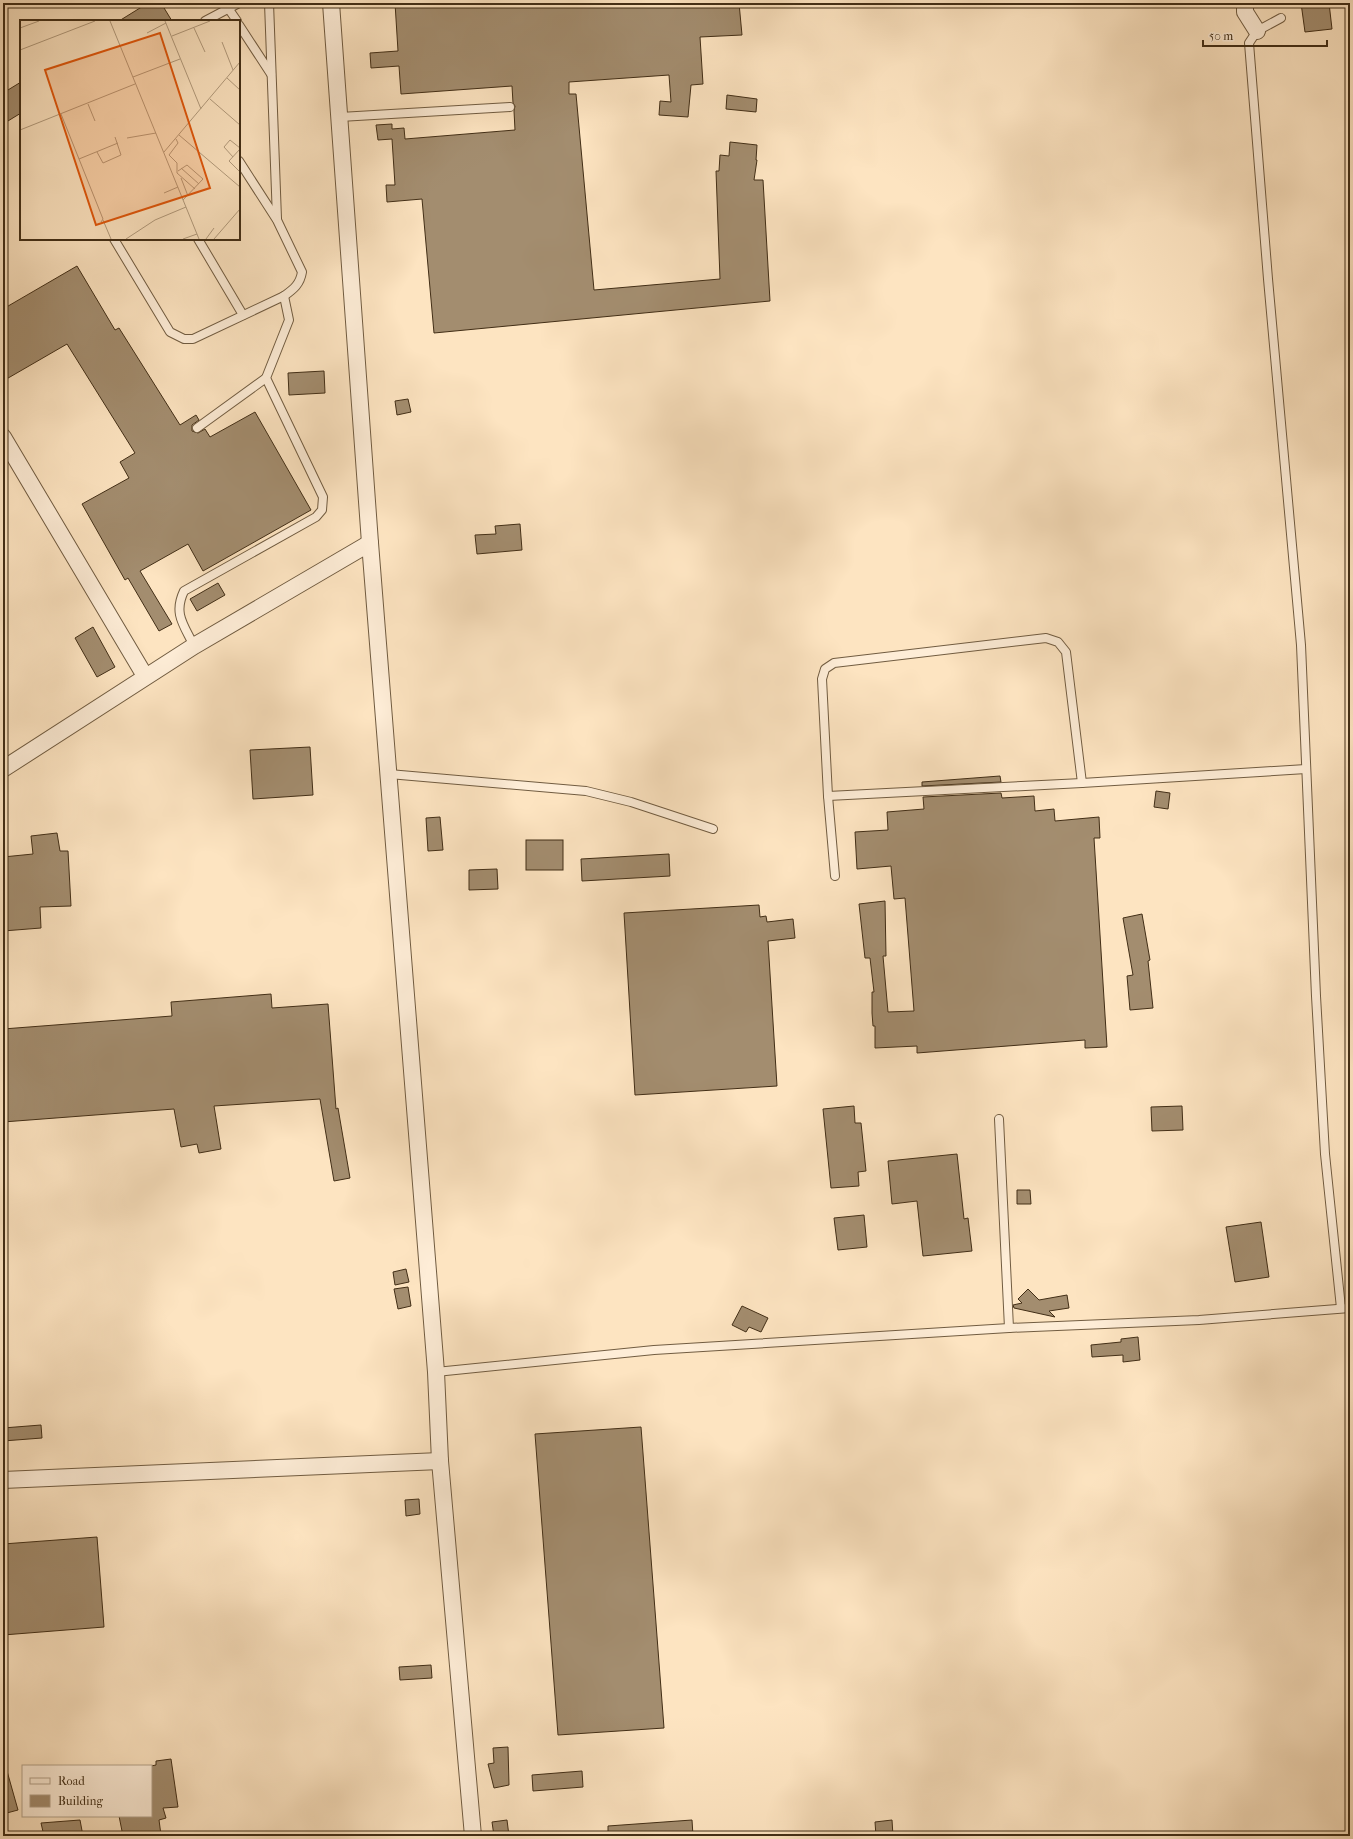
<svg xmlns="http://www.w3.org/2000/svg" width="1353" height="1839" font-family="'IM FELL French Canon',serif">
	<rect width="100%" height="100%" fill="#fde4c1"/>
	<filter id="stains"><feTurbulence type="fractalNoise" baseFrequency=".005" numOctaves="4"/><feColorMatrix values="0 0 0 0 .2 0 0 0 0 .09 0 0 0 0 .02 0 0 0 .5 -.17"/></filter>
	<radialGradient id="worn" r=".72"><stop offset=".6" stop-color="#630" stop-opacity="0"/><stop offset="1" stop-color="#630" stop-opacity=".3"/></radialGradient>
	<!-- building -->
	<g fill="#a38d6f" stroke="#422e16">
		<path d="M148 3H161L172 21H119Z"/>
		<path d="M395 3H739L742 35 700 37 703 84 691 85 688 117 659 115 660 101 671 102 669 75 569 82V94H576L594 290 720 279 716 171H719L720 155 729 156 730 142 757 145 756 160H757L754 180H763L770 301 434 333 422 199 387 202 386 185H395L392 139 378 140 376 125 392 124V129L404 128 405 139 515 130 514 111 515 106 513 103 512 86 401 94 399 66 371 68 370 53 398 51Z"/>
		<path d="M1301 3H1329L1332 29 1305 32Z"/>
		<path d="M21 82V113L3 124V93Z"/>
		<path d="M727 95 757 99 756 112 726 109Z"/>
		<path d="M77 266 115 330 119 328 180 425 196 415 199 420 192 425V431L198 433 205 429 210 437 255 412 311 510 203 571 188 544 140 571 172 624 159 631 128 578 125 580 82 504 129 478 120 462 135 453 67 344 3 381V309Z"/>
		<path d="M324 371 325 393 289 395 288 373Z"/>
		<path d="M408 399 411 412 397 415 395 401Z"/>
		<path d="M520 524 522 550 477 554 475 535 496 534 495 526Z"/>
		<path d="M218 583 225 595 197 611 190 599Z"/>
		<path d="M93 627 115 667 97 677 75 638Z"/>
		<path d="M310 747 313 795 253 799 250 750Z"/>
		<path d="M1000 776 1001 782 922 786V782Z"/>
		<path d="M1156 791 1170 793 1168 809 1154 807Z"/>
		<path d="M1001 793 1002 798 1034 796 1035 811 1054 809 1055 821 1099 817 1100 838H1094L1107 1047 1085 1048V1040L917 1053V1046L875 1048V1026H873L872 1013V992H874L870 958H865L859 904 885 901 886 956H883L888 1012 914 1011 905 898 894 899 891 866 857 869 855 832 888 830 887 812 924 809 923 797Z"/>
		<path d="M440 817 443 850 428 851 426 818Z"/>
		<path d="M57 833 60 851H68L71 906 40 907 41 928 3 931V857L33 854 31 836Z"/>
		<rect x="526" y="840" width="37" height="30"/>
		<path d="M669 854 670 876 582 881 581 859Z"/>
		<path d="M497 869 498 889 469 890V870Z"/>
		<path d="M759 905 760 917 766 916 767 922 793 919 795 938 768 941 777 1086 635 1095 624 913Z"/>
		<path d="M1142 914 1150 960 1148 961 1153 1008 1130 1010 1127 976 1133 975 1123 918Z"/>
		<path d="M271 994 272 1008 328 1004 336 1109 338 1108 350 1178 334 1181 320 1099 214 1106 221 1149 199 1153 197 1144 181 1147 174 1109 3 1122V1029L172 1016 171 1002Z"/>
		<path d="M854 1106 855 1123H861L866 1171 858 1172 859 1186 831 1188 823 1109Z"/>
		<path d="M1182 1106 1183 1130 1152 1131 1151 1107Z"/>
		<path d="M957 1154 964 1219 968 1218 972 1251 923 1256 917 1201 892 1204 888 1161Z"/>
		<path d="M1017 1190H1030L1031 1204H1017Z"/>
		<path d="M864 1215 867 1247 838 1250 834 1218Z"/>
		<path d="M1261 1222 1269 1277 1235 1282 1226 1227Z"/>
		<path d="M406 1269 409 1282 395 1285 393 1272Z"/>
		<path d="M408 1287 411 1306 398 1309 394 1289Z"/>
		<path d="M1028 1289 1039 1300 1067 1295 1069 1308 1049 1311 1055 1317 1014 1308 1013 1305 1022 1303 1018 1299Z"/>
		<path d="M742 1306 768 1318 761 1332 749 1327 746 1332 732 1325Z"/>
		<path d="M1138 1337 1140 1360 1123 1362V1355L1092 1357 1091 1345 1121 1342V1339Z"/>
		<path d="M41 1425 42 1438 3 1441V1428Z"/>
		<path d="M641 1427 664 1728 558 1735 535 1434Z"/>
		<path d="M419 1499 420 1514 406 1516 405 1500Z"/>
		<path d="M97 1537 104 1627 3 1635V1544Z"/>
		<path d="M431 1665 432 1678 400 1680 399 1667Z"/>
		<path d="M508 1747 509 1785 494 1788 488 1764 494 1763 493 1748Z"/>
		<path d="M171 1759 178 1807 163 1808 166 1818 159 1820 161 1835 123 1836 119 1816H151V1766L156 1765V1761Z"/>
		<path d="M3 1771H7L18 1810 3 1814Z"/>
		<path d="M582 1771 583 1787 533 1791 532 1775Z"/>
		<path d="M80 1820 83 1836H44L41 1823Z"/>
		<path d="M507 1820 509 1836H494L492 1822Z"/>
		<path d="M692 1820 693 1836H608V1826Z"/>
		<path d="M892 1820 893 1836H876L875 1822Z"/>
	</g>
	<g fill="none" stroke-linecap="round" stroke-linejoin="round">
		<defs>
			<g id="service">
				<path d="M269 3 277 219"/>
				<path d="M228 8 237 21"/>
				<path d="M1281 18 1257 31 1249 43 1268 279 1301 645 1316 996 1325 1154 1341 1308"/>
				<path d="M205 21 239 3"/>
				<path d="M239 25 271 74"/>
				<path d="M340 117 510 107"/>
				<path d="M114 239 170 332 184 339H193L284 296C294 289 300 284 302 272L277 220 239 161"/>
				<path d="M198 239 243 315"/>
				<path d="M197 428 266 378"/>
				<path d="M194 646C184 625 173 614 184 591L316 517 322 510 323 497 266 378 289 320 284 296"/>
				<path d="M389 774 586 791 631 802 713 829"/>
				<path d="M828 796 1082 783 1306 769"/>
				<path d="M835 876 828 796 822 679 825 669 834 663 1046 638 1058 642 1066 652 1082 783"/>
				<path d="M999 1119 1009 1328"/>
				<path d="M436 1372 654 1350 1009 1328 1199 1320 1350 1308"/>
			</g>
			<g id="minor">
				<path d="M331 3 370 543 436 1372 440 1461 473 1836"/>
				<path d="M1245 3V12L1257 31"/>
				<path d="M3 437 145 676"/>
				<path d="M3 769 194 646 370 543"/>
				<path d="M3 1480 440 1461"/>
			</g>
		</defs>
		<!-- service casing -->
		<use href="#service" stroke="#715c41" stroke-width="10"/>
		<!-- minor casing -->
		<use href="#minor" stroke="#715c41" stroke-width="18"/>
		<!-- service -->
		<use href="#service" stroke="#feedd7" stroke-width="8"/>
		<!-- minor -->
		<use href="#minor" stroke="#feedd7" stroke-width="16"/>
	</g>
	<!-- overview -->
	<g transform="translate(20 20)">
		<rect width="220" height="220" fill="#fde4c1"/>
		<path fill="none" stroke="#b29b7d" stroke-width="1" d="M90 1 179 219M145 1 181 89M0 8 19 1M174 8 185 32M127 13 146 3M152 16 190 1M202 22 213 50M0 30 75 1M113 57 160 39M207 58 220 70M190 79 220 105M68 84 75 101M41 94 83 199 81 202M0 110 115 64M159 115 220 167M107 118 136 113M156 119 158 123 149 135 157 143V153L175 169M220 129 209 141 220 152M77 132 83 143 101 135 95 117M144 132 220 42M213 137 204 127 210 120 220 128M59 139 98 123M161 148 179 164M158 151 167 145 183 159 163 180M161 158 168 176M144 173 158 167M83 200 91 219M106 219 135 200 166 187M163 219 177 214M186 219 194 208M194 219 220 189"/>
		<path fill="#e0570c" fill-opacity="0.15" stroke="#e0570c" stroke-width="2" d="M140 13 190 168 76 205 25 50Z"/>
		<rect width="220" height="220" fill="none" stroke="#422e16" stroke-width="2"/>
	</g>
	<!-- margin -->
	<rect width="1353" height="1839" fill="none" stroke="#fde4c1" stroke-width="16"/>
	<rect x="4" y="4" width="1345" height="1831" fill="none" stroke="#422e16" stroke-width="2"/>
	<rect x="8" y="8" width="1337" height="1823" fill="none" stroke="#422e16"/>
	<!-- legend -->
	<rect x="22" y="1765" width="130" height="52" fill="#feedd7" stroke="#b3a18a"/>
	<rect x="30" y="1778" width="20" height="6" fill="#feedd7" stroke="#b3a18a"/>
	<text x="58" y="1785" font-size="12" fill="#422e16">Road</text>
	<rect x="30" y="1795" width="20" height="12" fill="#a38d6f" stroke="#b3a18a"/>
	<text x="58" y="1805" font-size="12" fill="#422e16">Building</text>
	<!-- scale -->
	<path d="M1203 40v6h124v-6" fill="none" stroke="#422e16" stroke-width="2"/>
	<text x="1209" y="40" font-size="12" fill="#422e16" stroke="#feedd7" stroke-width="3" paint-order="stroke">50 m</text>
	<rect width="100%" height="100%" filter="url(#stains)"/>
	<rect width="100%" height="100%" fill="url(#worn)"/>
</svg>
